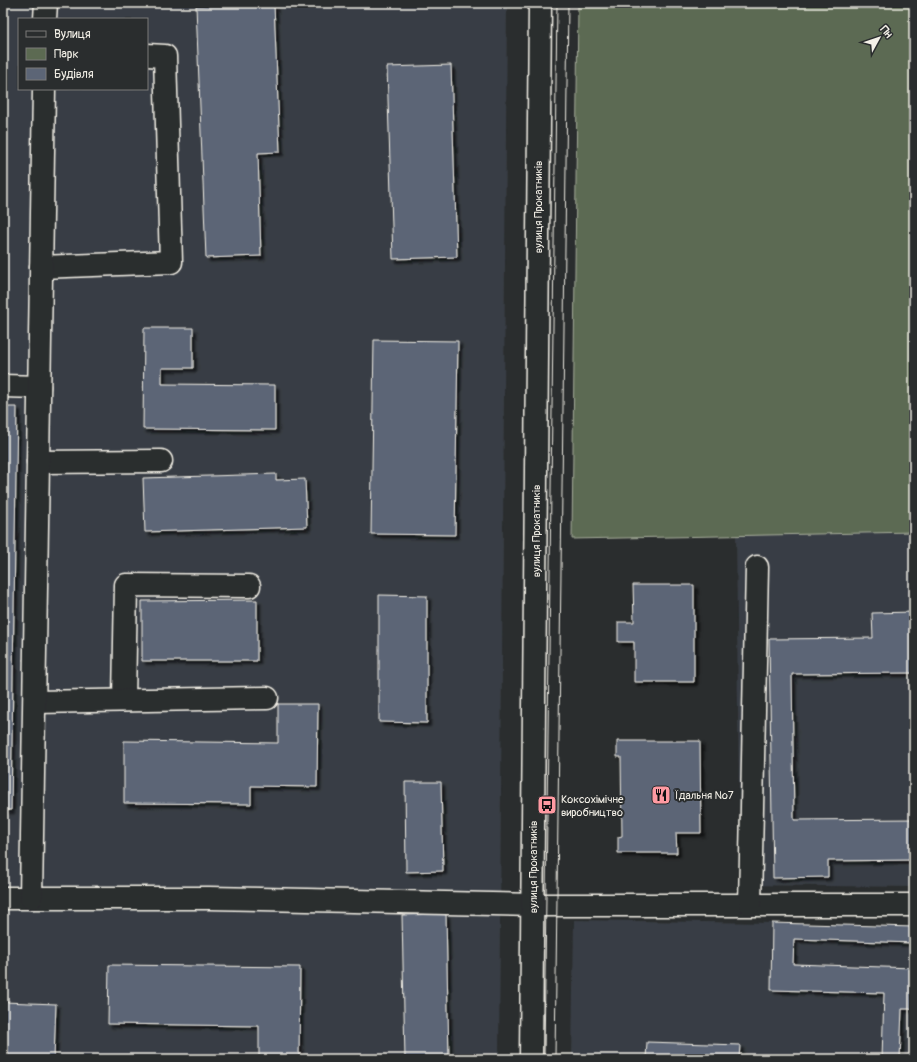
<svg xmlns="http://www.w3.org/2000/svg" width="917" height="1062" font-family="Pangolin,sans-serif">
	<defs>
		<filter id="shadow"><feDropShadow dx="3.5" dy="3.5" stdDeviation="1" flood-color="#0009"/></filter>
	</defs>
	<rect width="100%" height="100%" fill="#2a2d2e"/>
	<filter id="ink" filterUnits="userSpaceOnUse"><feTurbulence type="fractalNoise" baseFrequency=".025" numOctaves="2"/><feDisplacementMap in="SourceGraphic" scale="8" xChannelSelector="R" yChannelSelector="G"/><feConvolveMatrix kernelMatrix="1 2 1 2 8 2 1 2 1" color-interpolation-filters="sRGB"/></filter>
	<g filter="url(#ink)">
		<!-- built -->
		<g fill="#393e44" fill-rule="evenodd">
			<path d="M3 3H507L499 1059H3ZM19 19H147V89H19Z"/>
			<path d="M914 532V887L740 885 736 535Z"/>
			<path d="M574 920 772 923 914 927V1059H572Z"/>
		</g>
		<!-- green -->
		<path fill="#5c6a52" stroke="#a8ae9d" d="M578 3H914V532L572 539Z"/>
		<!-- building -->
		<g fill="#5c6576" stroke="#f4f1e8" filter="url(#shadow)">
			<path d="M274 4 280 152 258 153 261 256 206 258 196 6Z"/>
			<path d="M451 65 457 257 393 259 387 67Z"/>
			<path d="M144 328H193V368H162V384L275 385V430L143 429Z"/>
			<path d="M374 340 458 341 455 535 371 534Z"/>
			<path d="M3 407H17L11 810H3Z"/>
			<path d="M276 474V480L305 479 307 527 145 532 143 478Z"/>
			<path d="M633 585H694V682H634V642H618V622H634Z"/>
			<path d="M379 595 427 596V723L379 722Z"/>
			<path d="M257 600V661H142V601Z"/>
			<path d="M914 612V673L792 674 794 820 914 819V860L828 861V877L773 878 769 639 873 638 872 613Z"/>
			<path d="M278 704H318L317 787 251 786V804L124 803V741L278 743Z"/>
			<path d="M617 741H700L701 833H676L677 853H618V837L622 836 621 757H617Z"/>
			<path d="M405 782H441L443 871 406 872Z"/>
			<path d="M446 914 449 1059H405L402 915Z"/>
			<path d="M772 923 914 927V943L794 939 793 964 913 968 912 1009H902L900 1059H882L884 993 771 990Z"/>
			<path d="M109 965 300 967 299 1059H259V1026L108 1024Z"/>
			<path d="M3 1002 56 1004 54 1059H3Z"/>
			<path d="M647 1042 740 1045 739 1059H646Z"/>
		</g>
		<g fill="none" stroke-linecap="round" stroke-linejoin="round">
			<defs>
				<g id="minor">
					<path d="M45 19 46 3"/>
					<path d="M41 267 171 262 165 56 147 55"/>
					<path d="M3 386 39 387"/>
					<path d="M38 462 161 461"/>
					<path d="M124 700 126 585 249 586"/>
					<path d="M35 702 267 698"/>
					<path d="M3 898H209L533 905H914"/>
					<path d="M31 898 44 89"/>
					<path d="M750 904 757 567"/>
					<path d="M531 1059 540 3"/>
				</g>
			</defs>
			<!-- minor casing -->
			<use href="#minor" stroke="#f4f1e8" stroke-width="25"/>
			<!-- minor -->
			<use href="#minor" stroke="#2a2d2e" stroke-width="22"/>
			<!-- tram -->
			<g stroke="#f4f1e8" stroke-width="1">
				<path d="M544 1059 557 3"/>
				<path d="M555 1059 568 3"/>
			</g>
		</g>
	</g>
	<!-- icons -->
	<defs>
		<symbol id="restaurant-square" viewBox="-11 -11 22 22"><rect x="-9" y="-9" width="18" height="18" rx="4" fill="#ff9aa2" stroke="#2a2d2e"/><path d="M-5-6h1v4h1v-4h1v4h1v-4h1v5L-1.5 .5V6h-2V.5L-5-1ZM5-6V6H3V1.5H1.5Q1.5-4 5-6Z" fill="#111"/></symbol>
		<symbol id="bus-square" viewBox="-11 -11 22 22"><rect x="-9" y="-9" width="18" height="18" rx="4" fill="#ff9aa2" stroke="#2a2d2e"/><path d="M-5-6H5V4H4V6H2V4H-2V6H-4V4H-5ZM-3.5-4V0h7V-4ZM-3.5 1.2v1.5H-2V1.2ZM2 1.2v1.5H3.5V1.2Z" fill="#111"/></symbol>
	</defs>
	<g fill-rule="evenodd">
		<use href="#restaurant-square" x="650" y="784" width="22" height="22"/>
		<use href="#bus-square" x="536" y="794" width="22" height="22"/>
	</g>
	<g text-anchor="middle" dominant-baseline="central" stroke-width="4" stroke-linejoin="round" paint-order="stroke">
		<!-- street labels -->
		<g font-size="11" fill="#f4f1e8" stroke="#2a2d2e">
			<text transform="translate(538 207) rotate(-90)">вулиця Прокатників</text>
			<text transform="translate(536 531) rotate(-90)">вулиця Прокатників</text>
			<text transform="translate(533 867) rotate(-90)">вулиця Прокатників</text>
		</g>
		<!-- poi labels -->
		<g font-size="11" fill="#f4f1e8" stroke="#2a2d2e" text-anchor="start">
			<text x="675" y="795">Їдальня №7</text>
			<text x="561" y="799">Коксохімічне<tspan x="561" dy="13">виробництво</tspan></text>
		</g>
	</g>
	<!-- margin -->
	<rect width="917" height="1062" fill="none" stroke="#2a2d2e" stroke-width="16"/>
	<rect x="8" y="8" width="901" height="1046" fill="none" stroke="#f4f1e8" stroke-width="1.5" filter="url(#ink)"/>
	<!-- legend -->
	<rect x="18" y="18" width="130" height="72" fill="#2a2d2e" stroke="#7b7b78"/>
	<rect x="26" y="31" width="20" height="6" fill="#2a2d2e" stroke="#7b7b78"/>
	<text x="54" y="38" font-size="12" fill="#f4f1e8">Вулиця</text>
	<rect x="26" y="48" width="20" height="12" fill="#5c6a52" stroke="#7b7b78"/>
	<text x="54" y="58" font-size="12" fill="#f4f1e8">Парк</text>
	<rect x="26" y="68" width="20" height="12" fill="#5c6576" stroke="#7b7b78"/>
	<text x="54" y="78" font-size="12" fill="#f4f1e8">Будівля</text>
	<!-- north arrow -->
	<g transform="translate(879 38) rotate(50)" stroke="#2a2d2e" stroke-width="3" paint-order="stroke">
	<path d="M0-3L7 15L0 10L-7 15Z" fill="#f4f1e8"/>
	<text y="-6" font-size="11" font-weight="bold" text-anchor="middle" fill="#f4f1e8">Пн</text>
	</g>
</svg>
